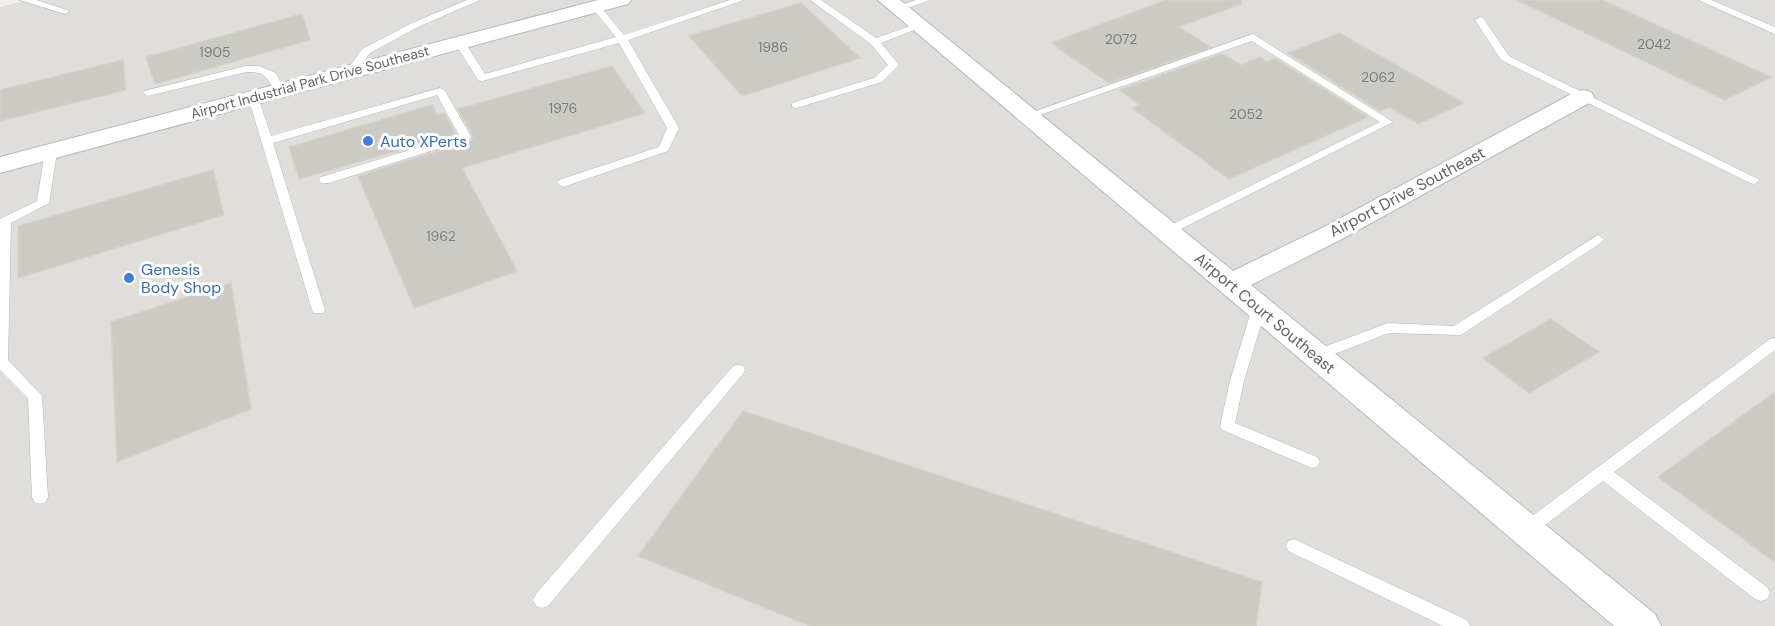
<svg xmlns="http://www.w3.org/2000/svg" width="1775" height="626" font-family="'DM Sans',sans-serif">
	<rect width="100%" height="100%" fill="#f1efe8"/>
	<!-- industrial -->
	<path fill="#e0deda" d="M27 0H1775V626H0V7Z"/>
	<!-- building -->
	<g fill="#cccac5" stroke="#d6d1c6" stroke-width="1.5">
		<path d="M1166 0H1240L1241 4 1178 27 1211 47 1109 83 1051 43Z"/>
		<path d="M1517 0H1602L1771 77 1725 100Z"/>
		<path d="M801 3 860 58 742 96 689 36Z"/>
		<path d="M302 14 310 40 155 84 146 57Z"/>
		<path d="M1339 33 1464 103 1418 124 1390 107 1380 111 1288 53Z"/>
		<path d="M1222 54 1241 65 1260 57 1267 62 1275 58 1368 117 1229 179 1132 108 1140 105 1119 90Z"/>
		<path d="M123 60 126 90 0 121V90Z"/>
		<path d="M612 66 645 113 462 168 517 271 414 308 358 176 471 141 473 136 458 109Z"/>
		<path d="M432 105 437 115 444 113 456 134 299 179 289 147Z"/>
		<path d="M213 170 224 215 18 278V226Z"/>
		<path d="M231 283 251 409 117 462 111 322Z"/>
		<path d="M1551 319 1599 352 1529 393 1483 358Z"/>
		<path d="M1775 392V562L1658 477Z"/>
		<path d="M743 411 1262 582 1256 626H810L638 556Z"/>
	</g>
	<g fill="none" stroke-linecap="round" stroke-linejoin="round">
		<defs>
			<g id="lane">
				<path d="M20 0H36L70 11 65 14Z"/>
				<path d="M467 0H480L418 27 370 53 355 74 351 75 346 72 362 49 412 23Z"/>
				<path d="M730 0H744L628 40 679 128 668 151 563 187 557 183 559 180 659 147 667 128 619 43 482 81 478 80 455 43 456 41H464L485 74 616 37 593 9V5H599L624 35Z"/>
				<path d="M810 0H821L876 38 916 24 924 26 881 43 899 65 882 82 796 108 792 107V103L874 78 888 65 871 44Z"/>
				<path d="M916 0H931L898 11 893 8Z"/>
				<path d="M1698 0H1711L1775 27V34Z"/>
				<path d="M1480 17 1483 18 1509 56 1760 180 1754 184 1750 183 1501 60 1475 20Z"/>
				<path d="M1253 34 1393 122 1167 236 1161 232 1163 229 1380 122 1252 41 1031 118 1027 119 1022 116Z"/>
				<path d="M246 66H259L276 73 284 90 283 92H275C266 76 266 72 246 72L148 96 143 93 144 91Z"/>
				<path d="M440 88 445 91 471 137 469 139 329 183H321L319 180 321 177 459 135 437 95 273 143 325 310 323 313H313L248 97 253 94 258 97 271 136Z"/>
				<path d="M51 149 57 152 49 203 11 223 8 360 42 396 48 497 46 502 40 504 34 502 32 497 28 398 0 370V219L37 201 45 152Z"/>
				<path d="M1598 235 1604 239 1602 242 1461 335 1389 333 1316 361 1311 360 1309 356 1311 352 1388 323 1454 326Z"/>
				<path d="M1259 303 1266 308 1244 381 1235 423 1317 457 1320 462 1317 467 1312 468 1222 430 1220 426 1230 381 1252 308Z"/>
				<path d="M1775 338V350L1614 472 1767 587 1770 593 1767 599 1761 601 1755 599 1603 481 1532 535 1526 537 1520 535 1518 530 1520 525 1770 339Z"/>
				<path d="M738 365 743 366 745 370 743 374 548 606 542 608 536 606 533 600 536 594 733 366Z"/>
				<path d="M1294 539 1467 620 1470 626H1443L1288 551 1286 546 1288 541Z"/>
			</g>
			<g id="street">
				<path d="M598 0H631L628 4 0 173V157Z"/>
				<path d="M878 0H900L1233 271 1324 227 1575 92 1583 90 1591 92 1594 97 1591 102 1342 239 1251 285 1655 614 1661 626H1614Z"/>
			</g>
		</defs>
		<!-- lane casing -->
		<use href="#lane" stroke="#b5b8bc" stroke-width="1"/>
		<!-- street casing -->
		<use href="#street" stroke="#b5b8bc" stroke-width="2"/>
		<!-- lane -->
		<use href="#lane" fill="#fff" fill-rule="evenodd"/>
		<!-- street -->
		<use href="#street" fill="#fff" fill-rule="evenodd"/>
	</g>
	<!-- markers -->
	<g fill="#3f7fe0" stroke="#fff" stroke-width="2">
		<circle cx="368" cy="141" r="6"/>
		<circle cx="129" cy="278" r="6"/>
	</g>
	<g text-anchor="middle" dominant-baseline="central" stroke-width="6" stroke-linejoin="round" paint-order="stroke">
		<!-- number labels -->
		<g font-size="14" fill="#7a7d7f">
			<text x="1121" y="39">2072</text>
			<text x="1654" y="44">2042</text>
			<text x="773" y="47">1986</text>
			<text x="215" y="52">1905</text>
			<text x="1378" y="77">2062</text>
			<text x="563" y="108">1976</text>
			<text x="1246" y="114">2052</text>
			<text x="441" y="236">1962</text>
		</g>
		<!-- far-street labels -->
		<g font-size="14" fill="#5f6368" stroke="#fff">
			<text transform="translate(310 82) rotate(-15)">Airport Industrial Park Drive Southeast</text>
		</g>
		<!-- shop labels -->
		<g font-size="16" fill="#366cbe" stroke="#fff" text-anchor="start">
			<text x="380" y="141">Auto XPerts</text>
			<text x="141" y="269">Genesis<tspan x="141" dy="18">Body Shop</tspan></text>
		</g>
		<!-- street labels -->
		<g font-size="16" fill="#5f6368" stroke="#fff">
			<text transform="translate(1407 192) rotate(-28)">Airport Drive Southeast</text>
			<text transform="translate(1265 313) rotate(40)">Airport Court Southeast</text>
		</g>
	</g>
</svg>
